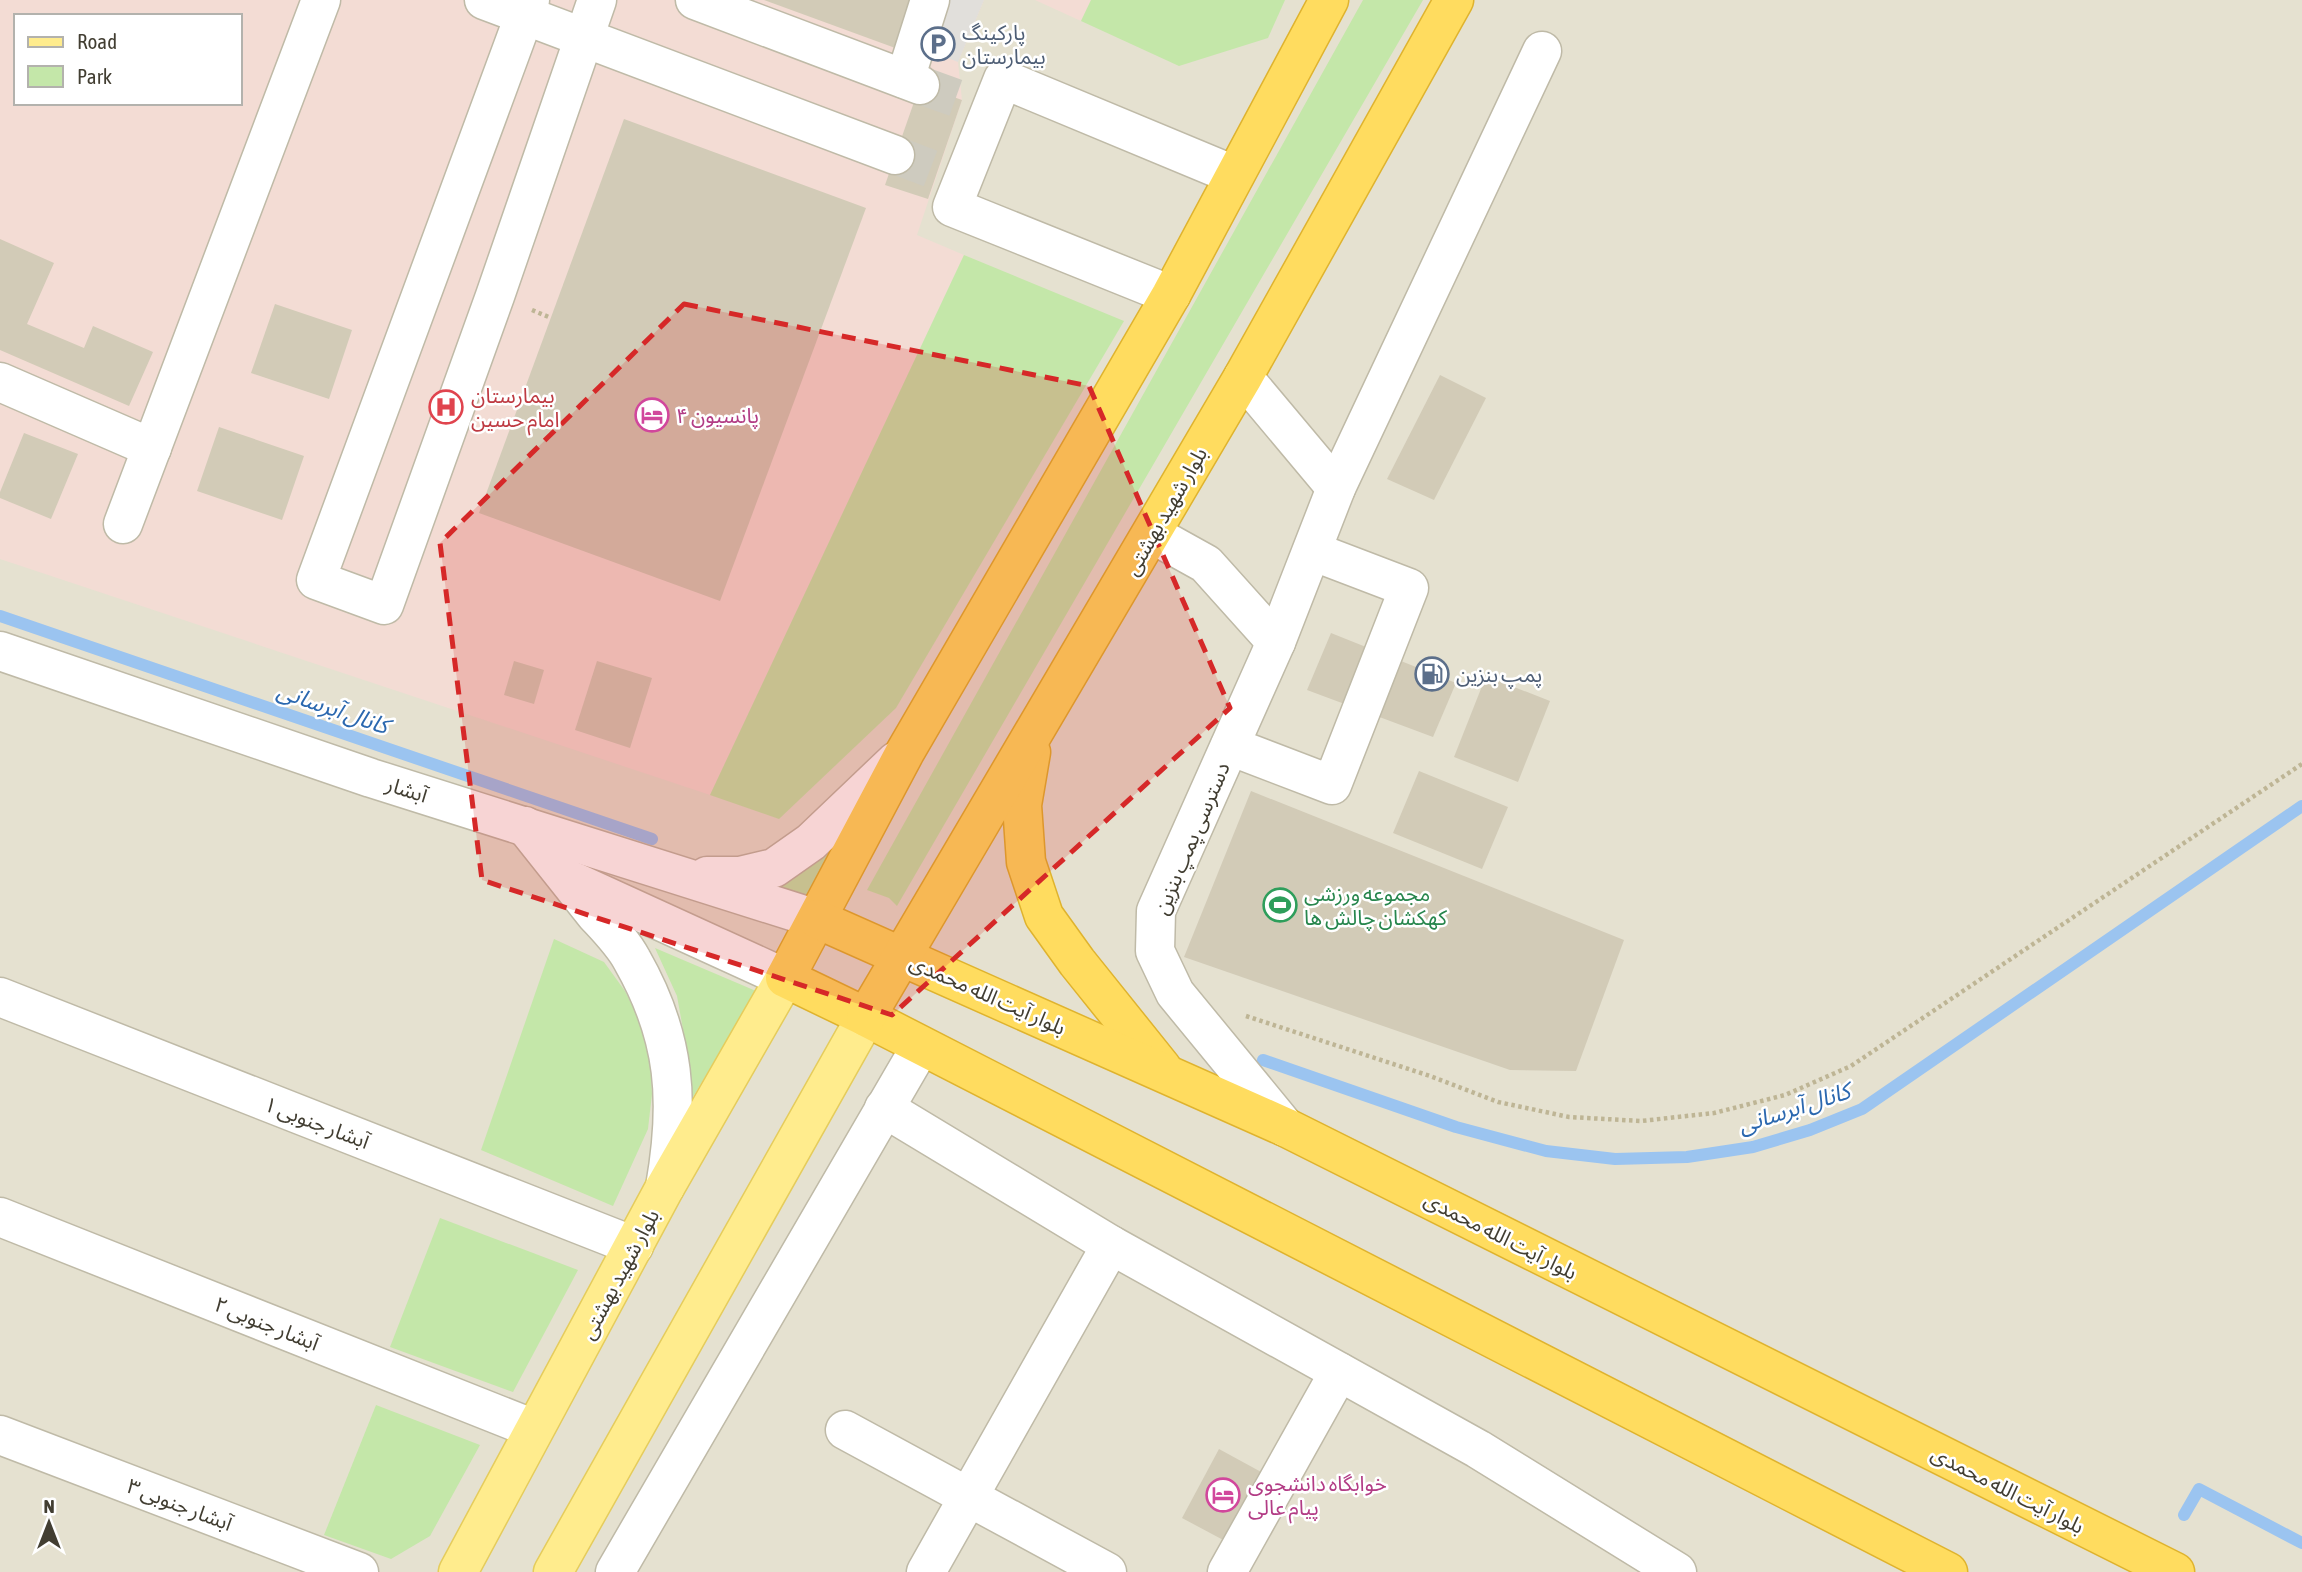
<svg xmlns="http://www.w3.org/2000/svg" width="2302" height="1572" font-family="'Asap Condensed','Noto Sans Arabic',sans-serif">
	<rect width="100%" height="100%" fill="#f1eee2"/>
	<!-- residential -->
	<path fill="#e5e1d0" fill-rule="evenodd" d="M0 0H2302V1572H0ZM16 16H240V103H16Z"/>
	<!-- medical -->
	<g fill="#f3dcd4" fill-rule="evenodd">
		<path d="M0 0H984L958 62 962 100 917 235 964 255 710 795 0 559ZM16 16H240V103H16Z"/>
		<path d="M1035 0H1091L1081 21Z"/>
	</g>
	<!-- green -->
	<g fill="#c4e7a9">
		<path d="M1091 0H1285L1268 38 1179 66 1081 21Z"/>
		<path d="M1363 0H1423L897 906 889 898 867 890Z"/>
		<path d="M964 255 1124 321 896 708 779 819 710 795Z"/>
		<path d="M835 843 808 897 762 883Z"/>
		<path d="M554 939 604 962 625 991 641 1023 650 1058 652 1094 648 1129 613 1206 481 1150Z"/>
		<path d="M655 948 756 991 690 1102 688 1057 677 996Z"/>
		<path d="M440 1218 578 1270 513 1392 390 1347Z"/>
		<path d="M376 1405 480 1445 430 1536 391 1559 324 1535Z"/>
	</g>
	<!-- parking -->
	<path fill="#e1dfdb" d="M875 0H984L958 62 865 26Z"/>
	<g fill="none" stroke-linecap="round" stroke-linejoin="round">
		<!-- stream -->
		<g stroke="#9bc4f0" stroke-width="12">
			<path d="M0 616 652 839"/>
			<path d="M1263 1060 1456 1127 1546 1151 1615 1159 1687 1157 1753 1147 1810 1130 1862 1109 2302 806"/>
			<path d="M2184 1515 2199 1489 2302 1543"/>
		</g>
	</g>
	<!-- building -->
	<g fill="#d2cbb7">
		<path d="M764 0H915L898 49Z"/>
		<path d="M920 85 962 100 928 199 885 185Z"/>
		<path d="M624 119 866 208 720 601 479 513Z"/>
		<path d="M0 239 54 263 27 324 84 348 93 326 153 352 129 406 0 350Z"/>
		<path d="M275 304 352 330 329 399 251 373Z"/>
		<path d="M1440 375 1486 398 1434 500 1387 479Z"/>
		<path d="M219 427 304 456 282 520 197 491Z"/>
		<path d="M24 433 78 454 51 519 0 498V492Z"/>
		<path d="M1331 633 1456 683 1433 737 1307 690Z"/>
		<path d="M514 661 544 670 534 704 504 695Z"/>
		<path d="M597 661 652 678 630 748 575 730Z"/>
		<path d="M1486 676 1550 701 1518 782 1454 757Z"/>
		<path d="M1419 771 1508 807 1482 869 1393 833Z"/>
		<path d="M1251 791 1624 940 1576 1071 1510 1070 1184 957Z"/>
		<path d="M1219 1449 1263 1473 1227 1542 1182 1518Z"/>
	</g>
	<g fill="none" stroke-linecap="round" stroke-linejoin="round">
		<!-- minor-tunnel -->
		<g stroke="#cecbbf" stroke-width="38" stroke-dasharray="38 19" stroke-linecap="butt">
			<path d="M920 85 962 100"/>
			<path d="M895 155 937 171"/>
		</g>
		<defs>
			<g id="minor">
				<path d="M484 0 895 155"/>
				<path d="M530 0 316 580 384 605 495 296 597 0"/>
				<path d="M695 0 920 85"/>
				<path d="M905 79 930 0"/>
				<path d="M1171 295 952 207 1003 79 1234 175"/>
				<path d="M1243 377 1336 488"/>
				<path d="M0 382 152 448"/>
				<path d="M123 524 321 0"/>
				<path d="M1152 534 1206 564 1276 642"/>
				<path d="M0 651 371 778 817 919"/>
				<path d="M1230 746 1332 785 1409 588 1312 551"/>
				<path d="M525 826C548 855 572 885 595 914 608 928 623 943 632 960 676 1037 680 1102 665 1187"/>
				<path d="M707 876H740L774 868 811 842 896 761"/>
				<path d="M575 882 785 978"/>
				<path d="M0 997 634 1246"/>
				<path d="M884 1108 1111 1245 1478 1449 1677 1572"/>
				<path d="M1285 1127 1175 993 1155 951 1156 911 1276 642 1336 488 1542 51"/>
				<path d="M0 1217 534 1429"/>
				<path d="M845 1430 1107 1572"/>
				<path d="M0 1435 359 1572"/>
				<path d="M615 1572 921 1046"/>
				<path d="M926 1572 1111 1245"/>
				<path d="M1227 1572 1339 1372"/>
			</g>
			<g id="major">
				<path d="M458 1572 664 1189 785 978"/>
				<path d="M553 1572 866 1017"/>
			</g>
			<g id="highway">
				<path d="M1329 0 1171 295 905 752 785 978 866 1017 1948 1572"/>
				<path d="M1031 752 1022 805 1026 862 1044 916 1077 962 1162 1068"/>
				<path d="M817 919 1285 1127 2175 1572"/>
				<path d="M866 1017 1243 377 1454 0"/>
			</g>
		</defs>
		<!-- minor casing -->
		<use href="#minor" stroke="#bfbaa7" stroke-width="41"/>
		<!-- major casing -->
		<use href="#major" stroke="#e5cc5c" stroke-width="41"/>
		<!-- highway casing -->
		<use href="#highway" stroke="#dfb32e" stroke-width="41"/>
		<!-- path -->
		<g stroke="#beb595" stroke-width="4.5" stroke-dasharray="3.5 3.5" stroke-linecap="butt">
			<path d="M532 310 551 318"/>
			<path d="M1246 1016 1430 1076 1498 1102 1569 1117 1641 1121 1714 1113 1785 1095 1851 1066 2302 764"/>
		</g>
		<!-- minor -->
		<use href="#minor" stroke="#fff" stroke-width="38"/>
		<!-- major -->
		<use href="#major" stroke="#ffec8d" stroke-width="38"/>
		<!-- highway -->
		<use href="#highway" stroke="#ffdc5f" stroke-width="38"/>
	</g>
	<!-- marked area -->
	<path fill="#d62828" fill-opacity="0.2" stroke="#d62828" stroke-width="5" stroke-dasharray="14 9" stroke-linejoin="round" d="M684 304 1089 386 1230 708 892 1015 482 880 440 543Z"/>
	<!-- icons -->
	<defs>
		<symbol id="parking-ring" viewBox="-11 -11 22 22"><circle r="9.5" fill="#fff" stroke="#5c6f8a" stroke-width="1.5"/><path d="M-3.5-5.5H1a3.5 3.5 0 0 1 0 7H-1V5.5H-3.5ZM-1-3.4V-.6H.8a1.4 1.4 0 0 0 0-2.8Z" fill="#5c6f8a"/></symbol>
		<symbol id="hospital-ring" viewBox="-11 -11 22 22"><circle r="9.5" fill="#fff" stroke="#e0444e" stroke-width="1.5"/><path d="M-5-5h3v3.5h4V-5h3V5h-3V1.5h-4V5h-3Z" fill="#e0444e"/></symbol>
		<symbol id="hotel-ring" viewBox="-11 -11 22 22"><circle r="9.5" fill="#fff" stroke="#d1479c" stroke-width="1.5"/><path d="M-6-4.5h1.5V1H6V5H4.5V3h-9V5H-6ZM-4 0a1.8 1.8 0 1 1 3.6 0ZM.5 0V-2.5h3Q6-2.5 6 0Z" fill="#d1479c"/></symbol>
		<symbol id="fuel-ring" viewBox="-11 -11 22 22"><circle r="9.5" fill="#fff" stroke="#5c6f8a" stroke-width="1.5"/><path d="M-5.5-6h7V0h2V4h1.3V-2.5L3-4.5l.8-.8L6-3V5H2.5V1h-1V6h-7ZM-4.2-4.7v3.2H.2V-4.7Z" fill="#5c6f8a"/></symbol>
		<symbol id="stadium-ring" viewBox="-11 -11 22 22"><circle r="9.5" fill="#fff" stroke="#2e9e5b" stroke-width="1.5"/><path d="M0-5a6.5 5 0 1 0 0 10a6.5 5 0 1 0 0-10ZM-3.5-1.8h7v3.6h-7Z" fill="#2e9e5b"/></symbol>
	</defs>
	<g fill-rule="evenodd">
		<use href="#parking-ring" x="919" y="25" width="38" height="38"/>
		<use href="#hospital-ring" x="427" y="388" width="38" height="38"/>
		<use href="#hotel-ring" x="633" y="396" width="38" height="38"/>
		<use href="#fuel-ring" x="1413" y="655" width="38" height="38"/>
		<use href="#stadium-ring" x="1261" y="886" width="38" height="38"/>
		<use href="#hotel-ring" x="1204" y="1476" width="38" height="38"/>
	</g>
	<g text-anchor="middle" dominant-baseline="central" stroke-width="5" stroke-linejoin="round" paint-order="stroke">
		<!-- service labels -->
		<g font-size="21" fill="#4e5e75" stroke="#fff" text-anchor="start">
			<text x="962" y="32">پارکینگ<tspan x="962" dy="24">بیمارستان</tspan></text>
			<text x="1456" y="674">پمپ بنزین</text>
		</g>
		<!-- health labels -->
		<g font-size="21" fill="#be3a42" stroke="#fff" text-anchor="start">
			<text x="471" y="395">بیمارستان<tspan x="471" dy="24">امام حسین</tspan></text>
		</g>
		<!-- hotel labels -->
		<g font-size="21" fill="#b23c85" stroke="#fff" text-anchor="start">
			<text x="676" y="415">پانسیون ۴</text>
			<text x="1248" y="1483">خوابگاه دانشجوی<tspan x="1248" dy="24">پیام عالی</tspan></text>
		</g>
		<!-- street labels -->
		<g font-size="21" fill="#423e32" stroke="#fff">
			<text transform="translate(1165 511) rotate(-60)">بلوار شهید بهشتی</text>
			<text transform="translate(407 789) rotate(18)">آبشار</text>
			<text transform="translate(1191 838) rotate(-67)">دسترسی پمپ بنزین</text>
			<text transform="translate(988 994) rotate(24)">بلوار آیت الله محمدی</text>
			<text transform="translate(317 1122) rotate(21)">آبشار جنوبی ۱</text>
			<text transform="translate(1501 1235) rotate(27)">بلوار آیت الله محمدی</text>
			<text transform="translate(619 1274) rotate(-62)">بلوار شهید بهشتی</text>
			<text transform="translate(267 1323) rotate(22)">آبشار جنوبی ۲</text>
			<text transform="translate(2008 1489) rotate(27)">بلوار آیت الله محمدی</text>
			<text transform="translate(180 1504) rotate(21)">آبشار جنوبی ۳</text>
		</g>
		<!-- leisure labels -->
		<g font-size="21" fill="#27864d" stroke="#fff" text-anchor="start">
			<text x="1304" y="893">مجموعه ورزشی<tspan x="1304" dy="24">کهکشان چالش ها</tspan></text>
		</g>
		<!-- water labels -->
		<g font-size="23" font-style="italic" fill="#2b68af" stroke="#fff">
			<text transform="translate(333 708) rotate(19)">کانال آبرسانی</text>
			<text transform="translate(1794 1108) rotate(-18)">کانال آبرسانی</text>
		</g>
	</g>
	<!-- legend -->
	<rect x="14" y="14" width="228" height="91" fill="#ffffff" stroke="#b3b2ad" stroke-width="2"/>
	<rect x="28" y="37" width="35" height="10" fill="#ffec8d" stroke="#b3b2ad" stroke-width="2"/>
	<text x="77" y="49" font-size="21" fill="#423e32">Road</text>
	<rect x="28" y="66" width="35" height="21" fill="#c4e7a9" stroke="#b3b2ad" stroke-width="2"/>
	<text x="77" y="84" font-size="21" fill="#423e32">Park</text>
	<!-- north arrow -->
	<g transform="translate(49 1523)" stroke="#ffffff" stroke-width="5" paint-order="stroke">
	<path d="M0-5L12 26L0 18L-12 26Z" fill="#423e32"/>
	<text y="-10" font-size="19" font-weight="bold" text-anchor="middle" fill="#423e32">N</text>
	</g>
</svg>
